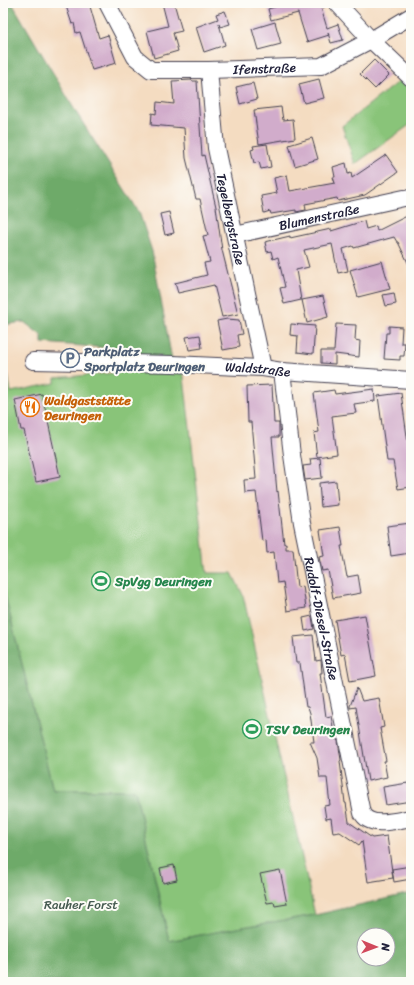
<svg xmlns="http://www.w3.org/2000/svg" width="414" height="985" font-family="Sriracha,sans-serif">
	<rect width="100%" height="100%" fill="#fdfcf7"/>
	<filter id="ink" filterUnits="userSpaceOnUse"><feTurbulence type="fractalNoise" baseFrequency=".025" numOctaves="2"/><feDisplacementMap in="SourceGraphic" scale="8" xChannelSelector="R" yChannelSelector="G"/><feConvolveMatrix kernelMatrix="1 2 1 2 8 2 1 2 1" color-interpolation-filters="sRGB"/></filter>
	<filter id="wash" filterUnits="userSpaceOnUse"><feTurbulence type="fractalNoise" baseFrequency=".012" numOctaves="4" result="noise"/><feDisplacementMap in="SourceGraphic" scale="16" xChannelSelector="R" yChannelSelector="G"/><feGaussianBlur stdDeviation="0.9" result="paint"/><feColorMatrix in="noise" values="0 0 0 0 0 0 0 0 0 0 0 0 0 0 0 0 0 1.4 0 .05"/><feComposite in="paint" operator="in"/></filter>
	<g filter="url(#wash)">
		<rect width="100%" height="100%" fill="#f4dcc1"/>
		<!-- green -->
		<g fill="#89c479" stroke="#56735a">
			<path d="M400 80 411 91V124L355 164 342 126Z"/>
			<path d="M183 369 207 573H232L243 595 315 915 237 928 169 941 135 790H53L3 587V375L8 374 11 392 55 383V378L137 371Z"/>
		</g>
		<!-- forest -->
		<g fill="#6eaa69" stroke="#486652" fill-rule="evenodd">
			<path d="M3 3H12L76 112 139 212 152 251 172 360 148 359 136 350 42 343V336L24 322 3 325Z"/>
			<path d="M3 587 53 790H135L169 941 237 928 315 915 411 893V982H3ZM364 935H388V959H364Z"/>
		</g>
		<g id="blocks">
			<!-- building -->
			<g fill="#d1accb">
				<path d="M65 3H89L99 38 108 35 116 63 92 70 80 32 76 33 74 23 72 24Z"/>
				<path d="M162 3H174L182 31 173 33 178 51 154 58 147 31 168 26Z"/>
				<path d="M277 3H324L325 7 321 8 327 28 338 24 343 40 331 43 328 33 329 35 307 42 298 13 271 20 268 9 278 6Z"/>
				<path d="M225 11 230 24 220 27 219 24 225 45 204 52 196 27 218 19 216 14Z"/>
				<path d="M275 22 281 44 258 50 252 29Z"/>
				<path d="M374 60 389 75 375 89 360 74Z"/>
				<path d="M319 79 324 98 304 103 299 84Z"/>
				<path d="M192 80V81H197L202 156 204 155 216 207 222 250 238 314 222 317 214 285 178 293 175 283 207 275 204 263 210 262 203 236 208 235 200 199H196L186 158 184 128 151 125 152 113 156 114 157 102 174 104 172 81Z"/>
				<path d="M253 83 257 99 240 104 236 87Z"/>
				<path d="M281 107 283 120 293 119 295 138 259 144 254 110Z"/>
				<path d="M312 138 318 159 295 166 289 145Z"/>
				<path d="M267 144 271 167 261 169 259 162 254 163 251 150 254 149 253 146Z"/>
				<path d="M386 155 398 172 365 195 338 201 337 198 305 204 306 210 296 212V210L271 214 270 211 264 213 261 196 277 193 274 178 287 175 290 191 335 183 333 177H335L333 167 346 163 348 174 351 173 352 178Z"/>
				<path d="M169 212 174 233 165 235 160 214Z"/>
				<path d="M411 214V269L398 242H397L394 237 354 248 353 246 343 249 348 271 338 273 332 244 304 250 309 267 296 270 301 300 284 304 280 288 285 287 278 257 273 259 271 251 267 252 265 242 290 236V238L331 229V231L364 221 366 229 376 226 377 231Z"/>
				<path d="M382 261 390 289 358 297 350 270Z"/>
				<path d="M394 293 396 304 386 306 383 295Z"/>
				<path d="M323 296 328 317 307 323 302 300Z"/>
				<path d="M227 319 239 320 242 334 237 335 239 347 223 350 217 321Z"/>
				<path d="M291 324 315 326 313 354 297 352 298 336 290 335Z"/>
				<path d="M336 324 356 325 355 340 360 341 359 357 335 354V364L321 363V351H334Z"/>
				<path d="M389 326 402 327 401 343H405L404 356H400V360L384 359 386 333H389Z"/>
				<path d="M200 335 202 348 189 350 186 337Z"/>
				<path d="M272 385 274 423H279V437H272L277 492 278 491 284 544 286 543V549H293L297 587 303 586 306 608 287 611 283 582 277 583 274 552 267 553 266 540 262 541 256 492 245 493 244 480 256 479 251 422H248L247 386Z"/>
				<path d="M374 389 375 401 354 404 356 413 332 416 337 454 317 457 314 433 319 432 314 393 334 390 335 394Z"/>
				<path d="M401 393 410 458H411V487L398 489 393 461H387L378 396Z"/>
				<path d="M42 394 60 477 36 482 24 430H21L15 400Z"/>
				<path d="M320 458 322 478 305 480 303 466 311 465 310 459Z"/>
				<path d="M336 481 338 505 321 507 319 483Z"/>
				<path d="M411 523V537L406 538 410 553 391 556 387 526Z"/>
				<path d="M340 527 343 546H341L347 577 358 575 361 593 333 598 328 570 322 571 319 557 324 556 320 530Z"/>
				<path d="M365 615 376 676 350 681 345 654 341 655 335 620Z"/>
				<path d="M312 616 314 629 305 631 303 618Z"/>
				<path d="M313 635 316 661 321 660 322 673H320L326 717 331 716 335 738 338 741 341 760 340 761 345 803H346L349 822 372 838 387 836 393 878 368 882 362 841 359 845 340 832 333 833 331 818 326 819 324 806 330 805 327 778H320L317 758 310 742H314L310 713 308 707H306L300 663H296L293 637Z"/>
				<path d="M357 688 362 701 379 698 384 727 380 728 386 761H384L387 777 368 781 356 707 350 708V706Z"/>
				<path d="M408 783 411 801 386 805 383 787Z"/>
				<path d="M174 865 177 880 163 883 160 868Z"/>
				<path d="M411 866V879L394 882 392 869Z"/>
				<path d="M280 870 287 904 275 906 274 902 267 903 260 874Z"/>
			</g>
		</g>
	</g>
	<g filter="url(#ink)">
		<use href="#blocks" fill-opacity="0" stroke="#423e4f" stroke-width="1"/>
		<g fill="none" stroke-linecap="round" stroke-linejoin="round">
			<defs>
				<g id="minor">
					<path id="s1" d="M107 3 135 57 151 70H209L321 66 371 40 411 16"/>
					<path d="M337 3 371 40 411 78"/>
					<path id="s2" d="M209 70 216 148 263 368"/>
					<path id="s3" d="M235 235 404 198"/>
					<path id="s4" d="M33 361 173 364 263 368 282 371 411 380"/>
					<path id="s5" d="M282 371 292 455 302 523 362 813C370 829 398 820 411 818"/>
				</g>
			</defs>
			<!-- minor casing -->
			<use href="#minor" stroke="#423e4f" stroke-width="18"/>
			<!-- minor -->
			<use href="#minor" stroke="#fff" stroke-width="16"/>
		</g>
	</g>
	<!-- icons -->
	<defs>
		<symbol id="parking-ring" viewBox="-11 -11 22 22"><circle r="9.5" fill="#fdfcf7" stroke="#5c6f8a" stroke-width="1.5"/><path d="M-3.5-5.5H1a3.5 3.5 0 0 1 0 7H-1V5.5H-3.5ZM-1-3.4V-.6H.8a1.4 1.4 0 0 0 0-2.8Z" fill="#5c6f8a"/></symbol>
		<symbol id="restaurant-ring" viewBox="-11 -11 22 22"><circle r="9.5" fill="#fdfcf7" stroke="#e8710a" stroke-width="1.5"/><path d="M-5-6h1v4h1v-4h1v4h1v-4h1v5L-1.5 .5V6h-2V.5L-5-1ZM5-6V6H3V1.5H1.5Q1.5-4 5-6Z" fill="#e8710a"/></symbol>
		<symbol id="stadium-ring" viewBox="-11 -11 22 22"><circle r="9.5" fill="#fdfcf7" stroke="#2e9e5b" stroke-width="1.5"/><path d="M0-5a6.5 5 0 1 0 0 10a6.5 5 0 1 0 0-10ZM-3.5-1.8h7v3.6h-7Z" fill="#2e9e5b"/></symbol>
	</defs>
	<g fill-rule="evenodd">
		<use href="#parking-ring" x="59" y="347" width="22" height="22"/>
		<use href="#restaurant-ring" x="19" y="396" width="22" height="22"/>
		<use href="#stadium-ring" x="90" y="570" width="22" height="22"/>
		<use href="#stadium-ring" x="241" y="718" width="22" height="22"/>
	</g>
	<g text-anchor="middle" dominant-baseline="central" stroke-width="4" stroke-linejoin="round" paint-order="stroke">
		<!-- street labels -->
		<g font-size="13" fill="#22223b" stroke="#fdfcf7">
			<text stroke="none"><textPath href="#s1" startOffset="195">Ifenstraße</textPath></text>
			<text stroke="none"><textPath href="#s3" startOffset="86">Blumenstraße</textPath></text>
			<text stroke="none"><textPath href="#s2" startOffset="151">Tegelbergstraße</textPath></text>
			<text stroke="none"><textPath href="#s4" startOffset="225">Waldstraße</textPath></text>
			<text stroke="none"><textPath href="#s5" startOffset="251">Rudolf-Diesel-Straße</textPath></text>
		</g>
		<!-- service labels -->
		<g font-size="13" font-weight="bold" fill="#4e5e75" stroke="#fdfcf7" text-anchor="start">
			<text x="84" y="351">Parkplatz<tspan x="84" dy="15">Sportplatz Deuringen</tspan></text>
		</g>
		<!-- food labels -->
		<g font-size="13" font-weight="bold" fill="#c56008" stroke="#fdfcf7" text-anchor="start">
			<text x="44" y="400">Waldgaststätte<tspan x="44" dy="15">Deuringen</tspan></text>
		</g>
		<!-- leisure labels -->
		<g font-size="13" font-weight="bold" fill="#27864d" stroke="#fdfcf7" text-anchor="start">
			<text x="115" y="581">SpVgg Deuringen</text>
			<text x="266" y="729">TSV Deuringen</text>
		</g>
		<!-- park labels -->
		<g font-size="13" fill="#465b51" stroke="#fdfcf7">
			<text x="81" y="904">Rauher Forst</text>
		</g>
	</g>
	<!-- margin -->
	<rect width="414" height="985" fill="none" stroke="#fdfcf7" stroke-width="16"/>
	<!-- north arrow -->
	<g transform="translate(376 947) rotate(91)"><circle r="19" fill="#fdfcf7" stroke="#a5a5ac"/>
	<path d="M0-3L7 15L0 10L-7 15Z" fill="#d1495b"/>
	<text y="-6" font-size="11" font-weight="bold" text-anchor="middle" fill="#22223b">N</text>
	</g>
</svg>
